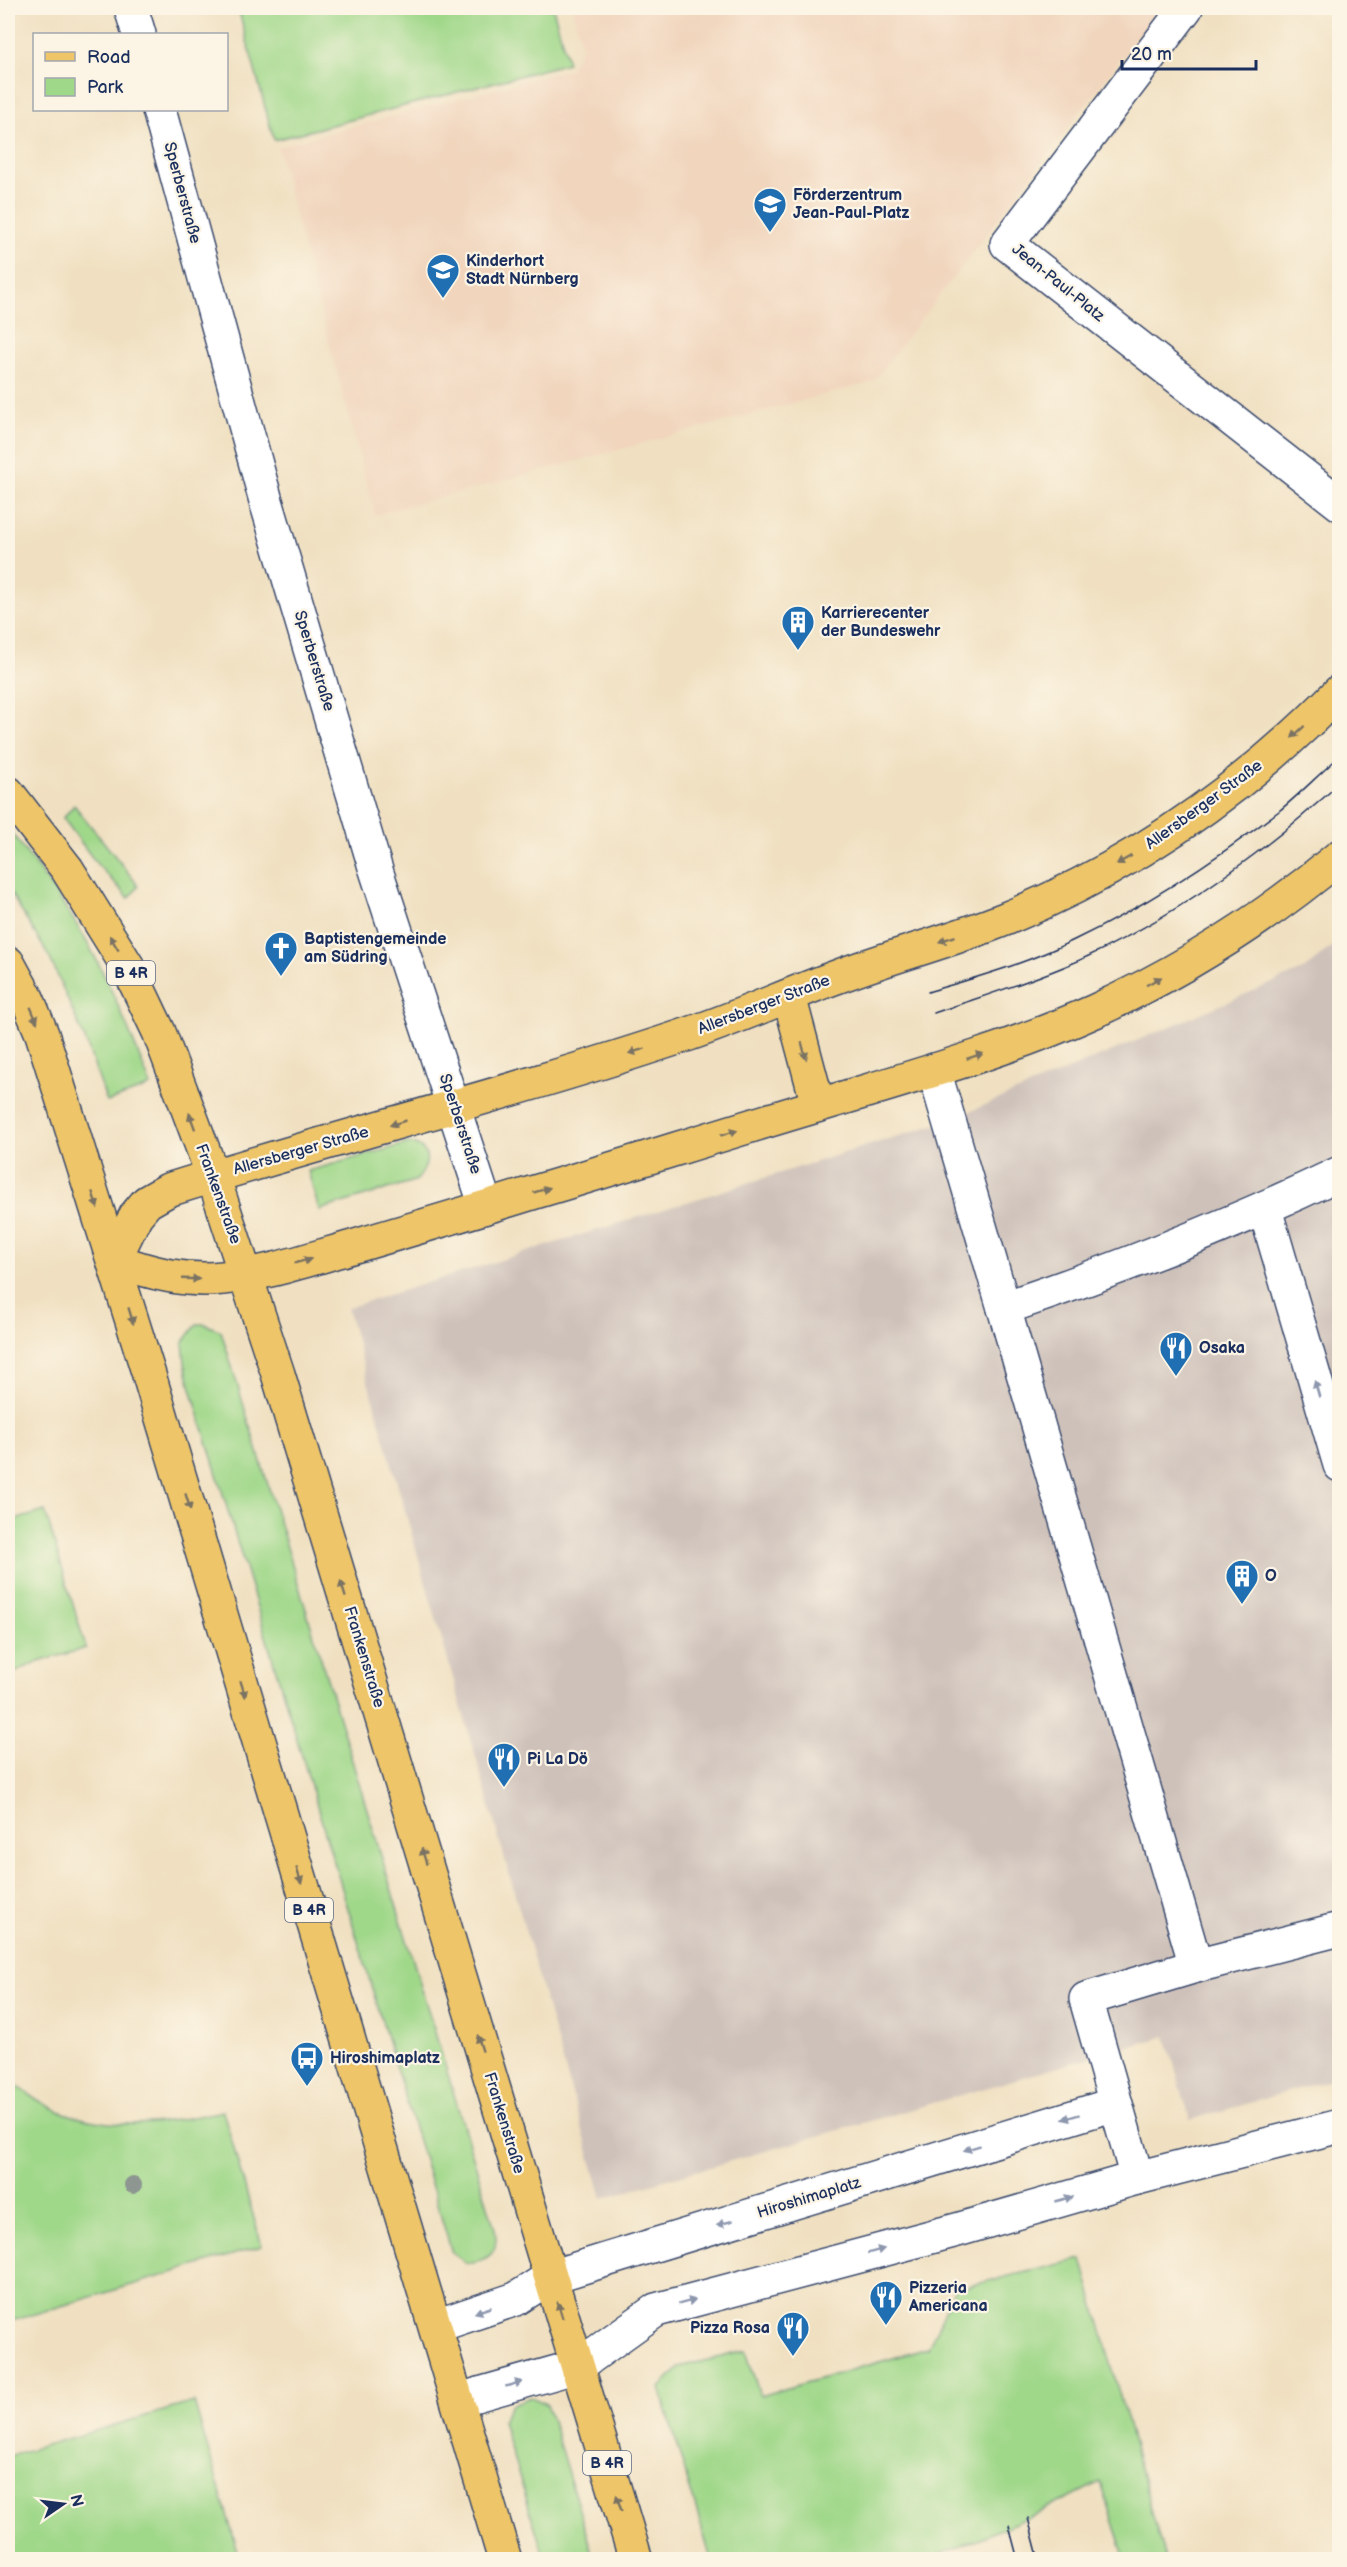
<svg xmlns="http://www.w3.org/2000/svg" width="1347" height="2567" font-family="'Balsamiq Sans',sans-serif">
	<rect width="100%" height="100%" fill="#fcf5e5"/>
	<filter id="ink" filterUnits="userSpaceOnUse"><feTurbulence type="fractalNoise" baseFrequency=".0167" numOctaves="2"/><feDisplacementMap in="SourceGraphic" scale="12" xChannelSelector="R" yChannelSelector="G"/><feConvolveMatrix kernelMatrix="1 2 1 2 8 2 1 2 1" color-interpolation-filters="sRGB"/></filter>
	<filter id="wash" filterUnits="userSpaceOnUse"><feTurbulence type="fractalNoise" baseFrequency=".008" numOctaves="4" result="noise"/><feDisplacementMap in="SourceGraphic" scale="24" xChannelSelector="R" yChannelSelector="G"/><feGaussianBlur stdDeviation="1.35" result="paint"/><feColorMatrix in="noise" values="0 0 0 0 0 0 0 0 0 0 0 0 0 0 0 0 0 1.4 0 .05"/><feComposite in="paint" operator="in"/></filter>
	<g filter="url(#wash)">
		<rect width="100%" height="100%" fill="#f0e0c1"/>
		<!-- built -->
		<path fill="#f1d5bd" d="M572 8H1160L873 382 375 515 277 147 570 69 582 46Z"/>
		<!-- industrial -->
		<path fill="#cec1ba" d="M1339 940V2077L1190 2120 1166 2036 602 2198 347 1308 950 1120 1305 969Z"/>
		<!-- green -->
		<g fill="#a0d88a" stroke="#5e8474" stroke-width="1.5">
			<path d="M238 8H553L568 63 274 140Z"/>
			<path d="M74 805 134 880 138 887 129 898 97 864 63 818Z"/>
			<path d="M8 828C33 861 58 895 80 930 109 979 130 1033 151 1086L107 1102 86 1042 49 956 8 889Z"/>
			<path d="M409 1143C433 1149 429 1165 417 1180L319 1210 308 1171Z"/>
			<path d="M197 1324H204L221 1331 495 2229C499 2253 490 2260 467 2263L452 2253 190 1385 185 1363 183 1343Z"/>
			<path d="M45 1511 86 1648 32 1664 8 1676V1522Z"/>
			<path d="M8 2080C24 2090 41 2104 59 2111 114 2133 167 2123 223 2111L262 2246 8 2322Z"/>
			<path d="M1082 2259 1165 2559H1125L1100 2482 1039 2513 930 2559H711L660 2388 679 2367 746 2351 760 2396 928 2348 955 2289Z"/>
			<path d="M531 2397 547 2404 594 2559H545L502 2421 512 2404Z"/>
			<path d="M194 2402 240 2559H8V2456Z"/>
		</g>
	</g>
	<g filter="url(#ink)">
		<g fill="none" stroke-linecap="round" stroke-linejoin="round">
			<defs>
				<g id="minor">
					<path d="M131 8 139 34"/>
					<path d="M1186 8 1007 244 1340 504"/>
					<path d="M159 110 266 501 375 867 486 1207"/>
					<path d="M934 1070 1004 1308C1120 1269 1229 1226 1340 1173"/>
					<path d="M1265 1209 1340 1465"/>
					<path d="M1004 1308 1196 1966 1340 1929"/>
					<path d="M1137 2178 1086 1999 1196 1966"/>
					<path d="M436 2326 516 2299 550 2277 1115 2104"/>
					<path d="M458 2400 578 2366 656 2310 957 2230 1137 2178 1340 2126"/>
				</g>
				<g id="major">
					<path d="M8 793 67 869 128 967 159 1032 213 1176 278 1374 636 2560"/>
					<path d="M8 963 27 998 42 1034 149 1375 505 2560"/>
					<path d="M789 996 818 1105"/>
					<path d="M114 1260 136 1215 147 1202 168 1190C340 1136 517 1092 689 1034 740 1017 789 994 839 976 894 955 951 941 1005 919 1132 867 1244 789 1340 691"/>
					<path d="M114 1260C151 1273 184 1282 223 1278 267 1274 310 1259 352 1247 413 1229 474 1211 535 1192 630 1164 725 1133 820 1105 912 1077 1006 1051 1095 1011 1182 971 1266 918 1340 856"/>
				</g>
			</defs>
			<!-- minor casing -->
			<use href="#minor" stroke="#3b4a6d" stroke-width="36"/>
			<!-- major casing -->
			<use href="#major" stroke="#3b4a6d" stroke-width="36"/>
			<!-- minor -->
			<use href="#minor" stroke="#fff" stroke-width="33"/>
			<!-- major -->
			<use href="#major" stroke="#eec569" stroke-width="33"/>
			<!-- tram -->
			<g stroke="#1b2f5e" stroke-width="1.5">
				<path d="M928 992C977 977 1028 963 1074 940 1147 905 1215 860 1279 811 1300 794 1319 774 1340 756"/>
				<path d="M934 1013C983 996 1033 981 1080 960 1174 917 1264 852 1340 783"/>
				<path d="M1028 2518 1039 2560"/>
				<path d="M1009 2526 1018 2560"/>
			</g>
		</g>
		<!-- trees -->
		<circle fill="#8d9691" cx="133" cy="2185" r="9"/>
		<!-- one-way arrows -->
		<defs><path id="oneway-solid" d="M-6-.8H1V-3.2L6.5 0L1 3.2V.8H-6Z" transform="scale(1.5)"/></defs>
		<g fill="#7a7263">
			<use href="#oneway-solid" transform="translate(1298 732) rotate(137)"/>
			<use href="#oneway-solid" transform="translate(1124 860) rotate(151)"/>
			<use href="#oneway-solid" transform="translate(947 939) rotate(161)"/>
			<use href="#oneway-solid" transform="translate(114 943) rotate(-121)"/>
			<use href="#oneway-solid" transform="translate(1154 981) rotate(-28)"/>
			<use href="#oneway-solid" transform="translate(34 1015) rotate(67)"/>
			<use href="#oneway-solid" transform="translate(637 1051) rotate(163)"/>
			<use href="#oneway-solid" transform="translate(804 1051) rotate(75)"/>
			<use href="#oneway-solid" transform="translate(975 1056) rotate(-18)"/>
			<use href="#oneway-solid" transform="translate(192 1121) rotate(-110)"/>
			<use href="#oneway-solid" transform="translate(398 1123) rotate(163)"/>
			<use href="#oneway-solid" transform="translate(729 1133) rotate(-17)"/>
			<use href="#oneway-solid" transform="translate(542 1190) rotate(-17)"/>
			<use href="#oneway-solid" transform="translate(95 1200) rotate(72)"/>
			<use href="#oneway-solid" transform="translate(303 1261) rotate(-15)"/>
			<use href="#oneway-solid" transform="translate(191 1279) rotate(2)"/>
			<use href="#oneway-solid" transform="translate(131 1316) rotate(73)"/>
			<use href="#oneway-solid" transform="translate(188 1502) rotate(73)"/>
			<use href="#oneway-solid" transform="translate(343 1589) rotate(-107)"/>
			<use href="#oneway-solid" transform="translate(243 1689) rotate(73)"/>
			<use href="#oneway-solid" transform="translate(424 1856) rotate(-107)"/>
			<use href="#oneway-solid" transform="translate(299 1876) rotate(73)"/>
			<use href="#oneway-solid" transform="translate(480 2043) rotate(-107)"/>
			<use href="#oneway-solid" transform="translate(560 2310) rotate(-107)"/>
			<use href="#oneway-solid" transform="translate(619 2503) rotate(-107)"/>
		</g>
		<g fill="#8d97ae">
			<use href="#oneway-solid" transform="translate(1317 1389) rotate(-106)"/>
			<use href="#oneway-solid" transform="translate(1071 2117) rotate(163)"/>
			<use href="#oneway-solid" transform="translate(972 2148) rotate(163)"/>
			<use href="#oneway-solid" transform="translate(1064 2199) rotate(-16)"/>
			<use href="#oneway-solid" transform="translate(725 2223) rotate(163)"/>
			<use href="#oneway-solid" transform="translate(876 2251) rotate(-15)"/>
			<use href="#oneway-solid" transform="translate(687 2302) rotate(-15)"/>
			<use href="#oneway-solid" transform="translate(483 2310) rotate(161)"/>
			<use href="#oneway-solid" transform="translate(514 2384) rotate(-16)"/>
		</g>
	</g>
	<!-- icons -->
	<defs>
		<symbol id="school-pin" viewBox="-11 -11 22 30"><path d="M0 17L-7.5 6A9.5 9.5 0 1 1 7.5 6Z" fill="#1f6fb2" stroke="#fcf5e5"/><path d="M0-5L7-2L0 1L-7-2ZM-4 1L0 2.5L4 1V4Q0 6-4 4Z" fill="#fff"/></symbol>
		<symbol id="building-pin" viewBox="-11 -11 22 30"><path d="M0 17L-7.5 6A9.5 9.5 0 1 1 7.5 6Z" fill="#1f6fb2" stroke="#fcf5e5"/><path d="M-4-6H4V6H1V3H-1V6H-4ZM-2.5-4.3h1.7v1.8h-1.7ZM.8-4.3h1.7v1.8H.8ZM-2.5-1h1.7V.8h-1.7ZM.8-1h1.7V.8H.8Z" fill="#fff"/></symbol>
		<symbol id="church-pin" viewBox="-11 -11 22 30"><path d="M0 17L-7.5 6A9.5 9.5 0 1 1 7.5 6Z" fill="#1f6fb2" stroke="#fcf5e5"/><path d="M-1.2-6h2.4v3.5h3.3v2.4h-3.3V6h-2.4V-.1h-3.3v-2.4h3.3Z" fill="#fff"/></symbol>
		<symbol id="restaurant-pin" viewBox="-11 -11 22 30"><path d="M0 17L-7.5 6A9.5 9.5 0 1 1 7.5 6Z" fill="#1f6fb2" stroke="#fcf5e5"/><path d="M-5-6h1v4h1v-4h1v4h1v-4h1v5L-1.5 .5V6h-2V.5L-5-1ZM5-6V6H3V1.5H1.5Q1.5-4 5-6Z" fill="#fff"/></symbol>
		<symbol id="bus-pin" viewBox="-11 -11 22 30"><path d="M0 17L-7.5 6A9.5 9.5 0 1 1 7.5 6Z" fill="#1f6fb2" stroke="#fcf5e5"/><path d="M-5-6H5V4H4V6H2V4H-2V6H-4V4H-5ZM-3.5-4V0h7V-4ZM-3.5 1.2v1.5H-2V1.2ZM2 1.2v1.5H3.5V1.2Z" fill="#fff"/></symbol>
	</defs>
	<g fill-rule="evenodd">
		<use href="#school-pin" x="751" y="185" width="38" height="52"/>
		<use href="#school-pin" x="424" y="251" width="38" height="52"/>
		<use href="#building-pin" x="779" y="603" width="38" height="52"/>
		<use href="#church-pin" x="262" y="929" width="38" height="52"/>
		<use href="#restaurant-pin" x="1157" y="1329" width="38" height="52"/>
		<use href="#building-pin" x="1223" y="1557" width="38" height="52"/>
		<use href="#restaurant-pin" x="485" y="1740" width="38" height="52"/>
		<use href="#bus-pin" x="288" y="2039" width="38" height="52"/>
		<use href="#restaurant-pin" x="867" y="2278" width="38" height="52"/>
		<use href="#restaurant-pin" x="774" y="2309" width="38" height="52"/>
	</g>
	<g text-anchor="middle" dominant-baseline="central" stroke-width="4.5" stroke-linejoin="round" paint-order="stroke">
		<!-- shield labels -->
		<g fill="#fcf5e5" stroke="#5e6a86" stroke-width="1.5">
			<rect x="107" y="961" width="48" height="24" rx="4.5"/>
			<rect x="285" y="1898" width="48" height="24" rx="4.5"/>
			<rect x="583" y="2451" width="48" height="24" rx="4.5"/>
		</g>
		<g font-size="15" font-weight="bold" fill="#1b2f5e">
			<text x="131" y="973">B 4R</text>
			<text x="309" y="1910">B 4R</text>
			<text x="607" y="2463">B 4R</text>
		</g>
		<!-- street labels -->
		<g font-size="16" fill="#1b2f5e" stroke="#fcf5e5">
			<text transform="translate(182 193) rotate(75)">Sperberstraße</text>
			<text transform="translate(1058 283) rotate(39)">Jean-Paul-Platz</text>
			<text transform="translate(314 661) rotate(73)">Sperberstraße</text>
			<text transform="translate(1204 805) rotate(-36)">Allersberger Straße</text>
			<text transform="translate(764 1005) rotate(-21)">Allersberger Straße</text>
			<text transform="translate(460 1124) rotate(72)">Sperberstraße</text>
			<text transform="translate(301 1151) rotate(-16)">Allersberger Straße</text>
			<text transform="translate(218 1194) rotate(70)">Frankenstraße</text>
			<text transform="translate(364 1657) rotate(73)">Frankenstraße</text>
			<text transform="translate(504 2123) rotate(73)">Frankenstraße</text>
			<text transform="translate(809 2198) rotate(-17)">Hiroshimaplatz</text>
		</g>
		<!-- poi labels -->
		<g font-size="16" font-weight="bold" fill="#1b2f5e" stroke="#fcf5e5" text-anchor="start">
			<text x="793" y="195">Förderzentrum<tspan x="793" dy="18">Jean-Paul-Platz</tspan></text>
			<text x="466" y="261">Kinderhort<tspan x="466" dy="18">Stadt Nürnberg</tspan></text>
			<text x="821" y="613">Karrierecenter<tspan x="821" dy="18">der Bundeswehr</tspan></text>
			<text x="304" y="939">Baptistengemeinde<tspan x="304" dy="18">am Südring</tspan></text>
			<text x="1199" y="1348">Osaka</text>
			<text x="1265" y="1576">O</text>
			<text x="527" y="1759">Pi La Dö</text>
			<text x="330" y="2058">Hiroshimaplatz</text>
			<text x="909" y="2288">Pizzeria<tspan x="909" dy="18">Americana</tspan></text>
			<text x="770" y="2328" text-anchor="end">Pizza Rosa</text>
		</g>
	</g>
	<!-- margin -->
	<rect width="1347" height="2567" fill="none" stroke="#fcf5e5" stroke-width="30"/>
	<!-- legend -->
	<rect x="33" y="33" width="195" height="78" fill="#fcf5e5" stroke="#a2a6af" stroke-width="1.5"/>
	<rect x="45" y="52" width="30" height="9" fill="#eec569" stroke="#a2a6af" stroke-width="1.5"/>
	<text x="87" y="63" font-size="18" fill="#1b2f5e">Road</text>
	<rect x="45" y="78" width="30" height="18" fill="#a0d88a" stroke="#a2a6af" stroke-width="1.5"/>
	<text x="87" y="93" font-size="18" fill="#1b2f5e">Park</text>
	<!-- north arrow -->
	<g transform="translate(63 2504) rotate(76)" stroke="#fcf5e5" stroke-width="4.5" paint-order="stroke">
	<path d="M0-4.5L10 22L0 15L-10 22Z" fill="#1b2f5e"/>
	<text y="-9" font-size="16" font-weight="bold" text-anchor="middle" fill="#1b2f5e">N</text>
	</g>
	<!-- scale -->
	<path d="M1122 60v9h134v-9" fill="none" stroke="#1b2f5e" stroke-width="3"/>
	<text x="1131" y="60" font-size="18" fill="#1b2f5e" stroke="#fcf5e5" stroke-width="4.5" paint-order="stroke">20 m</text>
</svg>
